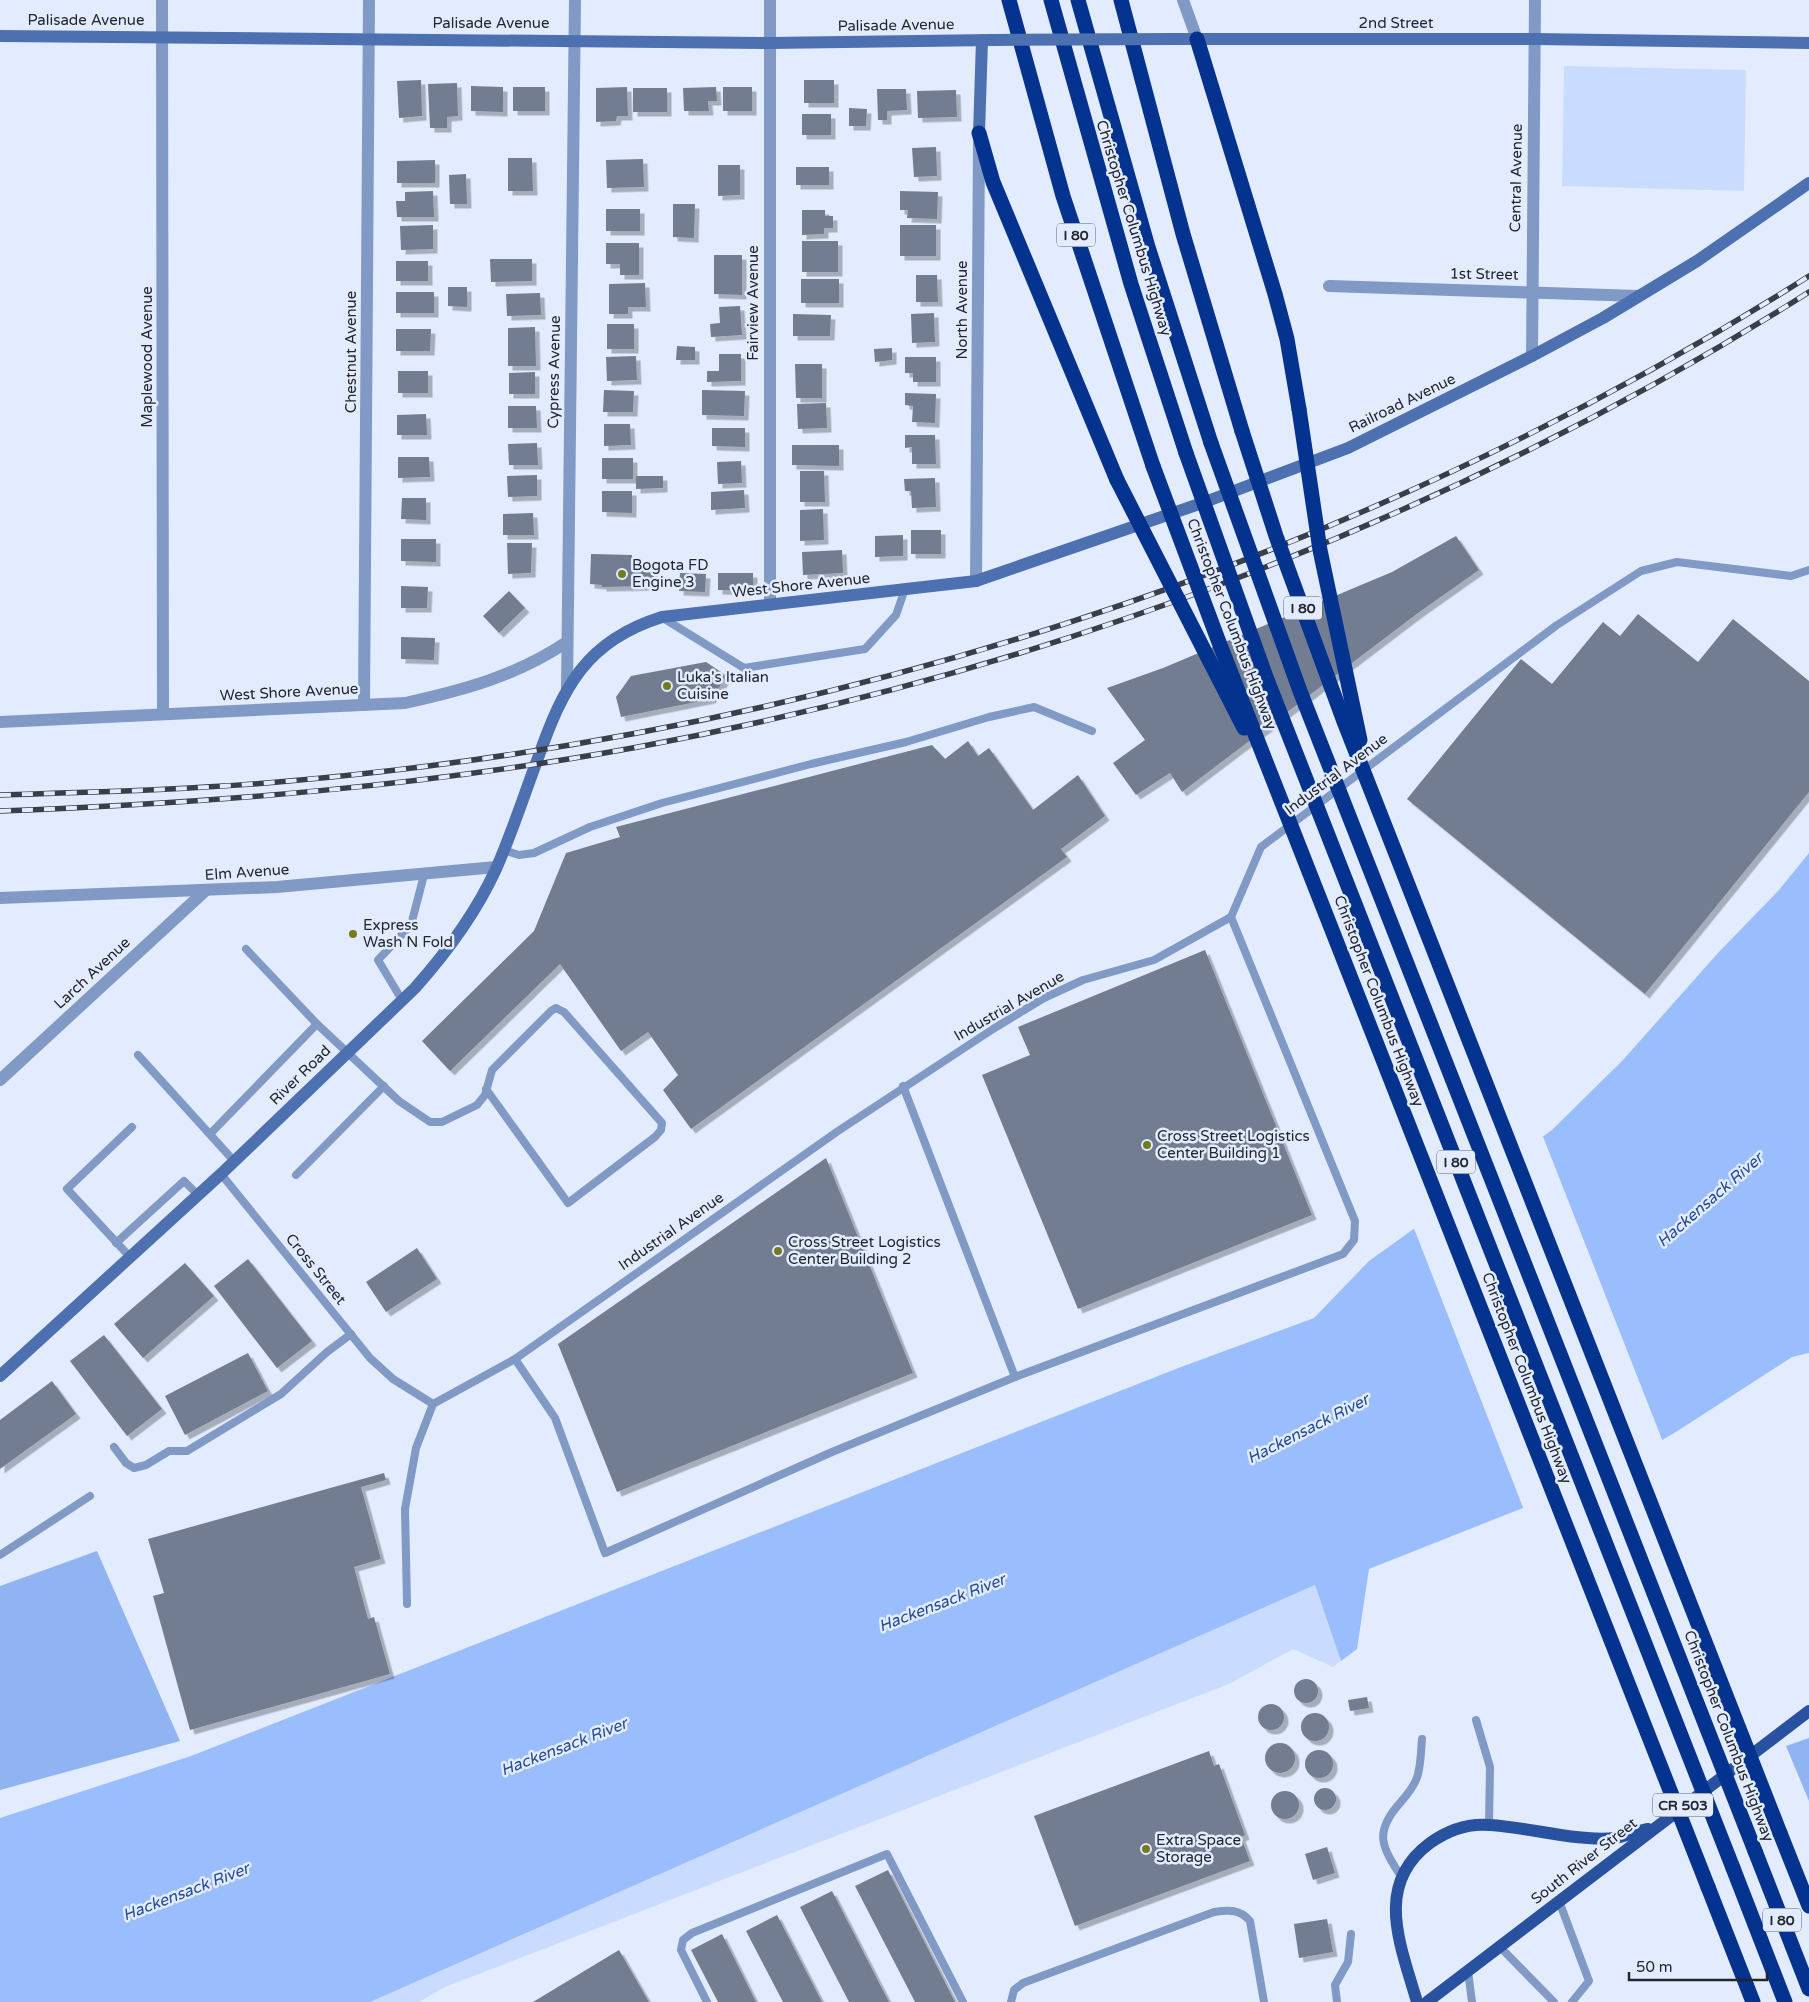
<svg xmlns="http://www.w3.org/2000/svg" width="1809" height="2002" font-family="'Varela Round',sans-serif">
	<defs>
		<filter id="shadow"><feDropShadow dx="4.5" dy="4.5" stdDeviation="0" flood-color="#0004"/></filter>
	</defs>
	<rect width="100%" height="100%" fill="#e2ecfe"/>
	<!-- green -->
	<g fill="#c9dcff">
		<path d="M1564 66 1746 70 1744 191 1562 186Z"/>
		<path d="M1315 1585 1341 1661 1333 1667 1293 1649 1229 1684 445 1987 419 2002H370Z"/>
	</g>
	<!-- forest -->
	<g fill="#90b3f2">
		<path d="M97 1551 180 1741 0 1790V1586Z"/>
		<path d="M1809 1738V1801L1786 1746Z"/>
	</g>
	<!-- water -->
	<path fill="#9abdfd" d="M1809 853V1353L1792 1357 1679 1430 1601 1477 1369 1569 1357 1649 1341 1661 1315 1585 370 2002H0V1818L191 1756 1181 1367 1314 1318 1369 1261 1552 1130 1623 1060 1718 953 1779 890Z"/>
	<!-- pier -->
	<path fill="#e2ecfe" d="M1542 1134 1663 1442 1602 1479 1524 1510 1413 1226Z"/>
	<!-- building -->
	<g fill="#727d91" filter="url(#shadow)">
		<path d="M421 80 422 116 399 118 397 81Z"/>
		<rect x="804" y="80" width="30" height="23"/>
		<path d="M457 83 458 116 447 117V128H430L428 84Z"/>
		<path d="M471 86 503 87V112L471 111Z"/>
		<rect x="513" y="87" width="32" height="24"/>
		<path d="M627 87 628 116H617L616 121 596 122V88Z"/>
		<path d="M716 87 717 101H708L709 111H684L683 88Z"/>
		<rect x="723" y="87" width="29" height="24"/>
		<rect x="633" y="88" width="34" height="24"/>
		<path d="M877 89H906L907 110 887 111V120H878Z"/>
		<path d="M956 90 957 117 918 118 917 91Z"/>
		<path d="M849 108 867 109 866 126H849Z"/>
		<rect x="802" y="114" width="29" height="21"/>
		<path d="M936 147 937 176 914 177 912 148Z"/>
		<path d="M508 158H532L533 191H508Z"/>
		<path d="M643 159 644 187 607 188 606 160Z"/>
		<path d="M435 160V183H397V161Z"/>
		<path d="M718 165H740V195L718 196Z"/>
		<rect x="796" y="167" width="33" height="18"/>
		<path d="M466 174 467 204H450L449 175Z"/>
		<path d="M433 191 434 217H397L396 201H405V192Z"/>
		<path d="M900 191 938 192 937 219 907 218 908 210H900Z"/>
		<path d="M673 204H695L694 238 673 237Z"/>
		<rect x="606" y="209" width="34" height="22"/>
		<path d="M802 210H825V216H833V228H824V234L802 235Z"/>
		<path d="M433 225V249L401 250 400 226Z"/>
		<rect x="900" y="225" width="36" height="31"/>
		<rect x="802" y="241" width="36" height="31"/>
		<path d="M606 243H639V275H620V264H606Z"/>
		<path d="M714 255H742V295L714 294Z"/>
		<path d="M490 259H532V281L491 282Z"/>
		<rect x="396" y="261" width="32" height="20"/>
		<path d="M916 275H937L938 302H916Z"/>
		<rect x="801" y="279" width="38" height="24"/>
		<path d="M645 283 646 307H628V314H609V284Z"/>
		<path d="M448 287H467V307L448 306Z"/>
		<rect x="396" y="292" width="38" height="21"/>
		<path d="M540 293 541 315 507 316 506 294Z"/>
		<path d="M740 306 742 335 711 337 710 324 720 323 719 307Z"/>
		<path d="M934 313 935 342 912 343 911 314Z"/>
		<path d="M793 314 831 315 830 336H793Z"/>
		<rect x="607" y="324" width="27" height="25"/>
		<path d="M535 327 536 366H508V328Z"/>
		<path d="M396 329H431L430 351H396Z"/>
		<path d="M677 346 695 347V360H676Z"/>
		<path d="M892 348V360L875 362 874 349Z"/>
		<path d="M719 354H741V381L707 382V371H719Z"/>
		<path d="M636 356 637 380 607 381 606 357Z"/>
		<path d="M905 357H936V382H913V373H905Z"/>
		<path d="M795 364H822V398H796Z"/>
		<rect x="398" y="371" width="30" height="22"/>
		<path d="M535 372V394H509V373Z"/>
		<path d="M604 390 634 391 633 412H603Z"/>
		<path d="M702 390 745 391 744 416 702 415Z"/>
		<path d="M905 393 936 394 935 423 912 422 913 406 905 405Z"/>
		<path d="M826 403 827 428 798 429 797 404Z"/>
		<path d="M508 406H536L537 428H508Z"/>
		<path d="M426 414 427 435H397V415Z"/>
		<path d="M604 424H630L631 445 604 446Z"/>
		<path d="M712 428H745V447L712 446Z"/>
		<path d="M905 435H935L936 464H912V447L905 448Z"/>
		<path d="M537 443 538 465H509L508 444Z"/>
		<path d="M792 445H839V466L792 465Z"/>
		<path d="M398 457H429L430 477 398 478Z"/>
		<rect x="602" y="458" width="31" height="21"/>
		<path d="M741 461 742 483 718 484 717 462Z"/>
		<path d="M800 471H824L825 502H800Z"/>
		<path d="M537 475V496L508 497 507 476Z"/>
		<path d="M636 476H663V488L636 489Z"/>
		<path d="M935 478 936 507 912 508 911 491H905L904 479Z"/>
		<path d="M744 490 745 508 711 510V492Z"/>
		<path d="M602 491H632V513L602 512Z"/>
		<path d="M402 498H426V520L401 519Z"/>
		<path d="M823 509 824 540 800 541V510Z"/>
		<path d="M533 513 534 535H503V514Z"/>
		<rect x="911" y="530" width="30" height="24"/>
		<path d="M903 535V556L875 557V536Z"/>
		<path d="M1456 536 1479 570 1418 613 1182 792 1170 773 1136 795 1113 763 1145 740 1107 688 1163 668 1392 572Z"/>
		<path d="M401 539H436V562L401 561Z"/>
		<path d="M507 543H532L531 573 508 574Z"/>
		<path d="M842 550 843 573 803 575 802 552Z"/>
		<path d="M591 554 632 555V564H654V586L602 587V585L590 584Z"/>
		<path d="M680 573 706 574 705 592 679 591Z"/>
		<path d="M718 573H753V591L718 590Z"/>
		<path d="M401 586 428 587 427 608H401Z"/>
		<path d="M509 591 525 608 499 633 483 616Z"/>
		<path d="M1638 614 1698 662 1733 619 1809 681V792L1645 994 1407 799 1521 659 1552 684 1603 622 1620 636Z"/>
		<path d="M401 637 435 638 434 660 401 659Z"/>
		<path d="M706 662 727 676 711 699 621 717 616 697 631 676Z"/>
		<path d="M968 741 978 756 989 748 1033 810 1078 775 1105 816 1061 849 1067 857 691 1129 663 1090 678 1075 648 1032 621 1051 560 964 450 1071 422 1041 534 931 566 853 620 837 616 827 932 745 945 759Z"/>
		<path d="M1205 950 1312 1215 1078 1309 982 1075 1030 1055 1018 1027Z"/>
		<path d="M826 1158 913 1373 617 1492 558 1344Z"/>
		<path d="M417 1248 437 1279 386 1312 366 1282Z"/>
		<path d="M248 1259 312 1341 277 1368 214 1286Z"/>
		<path d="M185 1263 214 1296 143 1358 114 1324Z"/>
		<path d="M104 1335 162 1409 127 1436 70 1361Z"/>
		<path d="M248 1353 268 1391 185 1435 165 1396Z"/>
		<path d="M52 1381 76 1414 0 1469V1420Z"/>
		<path d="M384 1473 386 1480 361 1487 381 1559 354 1567 368 1619 374 1617 390 1674 190 1730 153 1596 164 1593 148 1539Z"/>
		<circle cx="1306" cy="1691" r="12"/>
		<path d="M1367 1697 1369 1708 1350 1711 1348 1700Z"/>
		<circle cx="1271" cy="1717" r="13"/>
		<circle cx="1315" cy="1727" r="14"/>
		<circle cx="1280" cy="1758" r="15"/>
		<circle cx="1319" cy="1764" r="14"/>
		<path d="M1209 1751 1214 1766 1219 1764 1245 1835 1241 1837 1250 1861 1075 1926 1034 1816Z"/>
		<circle cx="1325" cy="1799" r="11"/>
		<circle cx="1285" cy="1805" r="14"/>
		<path d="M1327 1847 1335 1873 1313 1880 1305 1854Z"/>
		<path d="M888 1870 955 2002H915L855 1886Z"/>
		<path d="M832 1891 889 2002H849L800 1907Z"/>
		<path d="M777 1915 822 2002H783L746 1931Z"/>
		<path d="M1327 1919 1333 1952 1299 1958 1294 1924Z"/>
		<path d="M722 1934 756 2002H718L691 1950Z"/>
		<path d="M619 1950 649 2002H533Z"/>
	</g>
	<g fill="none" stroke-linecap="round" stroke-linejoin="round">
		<!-- lane -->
		<g stroke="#8099c5" stroke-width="8">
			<path d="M663 618 744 668 865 649 896 615 905 589"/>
			<path d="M503 850 519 855 534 853 590 827 662 803 811 764 906 742 989 717 1034 707 1092 731"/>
			<path d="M246 949 317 1024 399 1101 430 1122H442L477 1105 485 1095 492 1070 551 1011 556 1008 564 1012 662 1123 661 1130 655 1137 568 1203 486 1089"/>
			<path d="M402 1000 378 960 411 925 424 875"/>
			<path d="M138 1055 234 1161"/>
			<path d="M903 1086 1015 1377 1343 1254 1354 1240 1355 1221 1231 917"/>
			<path d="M210 1134 317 1024"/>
			<path d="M221 1174 370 1358 393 1379 433 1404 515 1359 838 1131 993 1029 1044 998 1083 980 1154 960 1231 917 1261 847 1557 625 1641 571 1677 562 1791 576 1809 570"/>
			<path d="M296 1175 384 1086"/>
			<path d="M116 1243 184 1181 198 1195"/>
			<path d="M130 1257 67 1189 132 1127"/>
			<path d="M515 1359 555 1418 605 1553 832 1452 1015 1377"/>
			<path d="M114 1447 126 1463 134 1468 146 1465 169 1451H187L281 1394 327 1352 351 1334"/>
			<path d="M0 1555 90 1496"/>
			<path d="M407 1604 405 1509 416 1448 433 1404"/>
			<path d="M1476 1720 1490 1767 1489 1825"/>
			<path d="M1402 1878C1382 1847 1373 1833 1400 1803 1407 1795 1416 1784 1418 1774 1421 1763 1421 1750 1422 1739"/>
			<path d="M1559 1901 1589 1981 1572 2002"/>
			<path d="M1499 1946 1554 2002"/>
			<path d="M1468 1971 1472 2002"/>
			<path d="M707 2002 681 1950 683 1940 692 1933 887 1854 963 2002"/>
			<path d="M1011 2002 1014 1990 1023 1983 1214 1912C1229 1910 1240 1909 1250 1921L1264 2002"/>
			<path d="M1337 2002 1335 1985 1348 1962 1351 1934"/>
		</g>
		<!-- street -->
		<g stroke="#8099c5" stroke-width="12">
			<path d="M162 0 163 714"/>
			<path d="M1183 0 1197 39"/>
			<path d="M1329 286 1638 296"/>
			<path d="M1532 356 1535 0"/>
			<path d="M976 581 979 143"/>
			<path d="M770 605V0"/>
			<path d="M567 689 575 0"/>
			<path d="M364 705 369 0"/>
			<path d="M0 722 405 703C464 690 516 676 567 642"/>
			<path d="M0 898 277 887 496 867"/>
			<path d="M0 1080 205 891"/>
		</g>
		<!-- secondary -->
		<g stroke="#4d70b0" stroke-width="12">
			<path d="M0 36 769 43 993 40"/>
			<path d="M1172 39H1535L1809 43"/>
			<path d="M979 133 982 40"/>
			<path d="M0 1376 221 1174 415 988C447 952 476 913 496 869 512 833 524 795 538 758 563 688 585 641 662 617L976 581 1205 502 1348 448 1532 356 1603 318 1697 261 1809 183"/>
		</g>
		<!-- primary -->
		<g stroke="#28519f" stroke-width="12">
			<path d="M1417 2002C1401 1946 1373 1885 1430 1843 1448 1830 1468 1823 1490 1825 1528 1827 1578 1842 1615 1838 1626 1836 1637 1831 1648 1829"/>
			<path d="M1427 2002 1809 1711"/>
		</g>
		<!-- highway -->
		<g stroke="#04338f" stroke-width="15">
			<path d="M1009 0 1063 196 1153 466"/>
			<path d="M1051 0 1131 284 1186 453"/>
			<path d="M1078 0 1148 247 1211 443"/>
			<path d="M1121 0 1183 234 1242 431"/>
			<path d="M1197 39 1275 294 1287 339 1299 409"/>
			<path d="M979 133 993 182 1117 480"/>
			<path d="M1780 1833 1809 1906"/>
			<path d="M1755 1851 1809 1989"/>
			<path d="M1733 1868 1785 2002"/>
			<path d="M1708 1887 1753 2002"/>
		</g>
		<defs>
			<g id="rail">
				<path d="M0 795C92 792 185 790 278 782 818 736 1350 567 1809 276"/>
				<path d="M0 811C214 803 427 786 638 747 1051 670 1454 517 1809 292"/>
			</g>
		</defs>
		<!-- rail casing -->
		<use href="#rail" stroke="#393e48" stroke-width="5.5"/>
		<!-- rail -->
		<use href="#rail" stroke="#e2ecfe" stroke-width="4" stroke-dasharray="11" stroke-linecap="butt"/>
		<!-- secondary-bridge -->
		<path stroke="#4d70b0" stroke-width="12" d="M993 40 1172 39"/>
		<!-- highway-bridge -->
		<g stroke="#04338f" stroke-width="15">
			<path d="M1299 409 1320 550 1360 740"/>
			<path d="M1242 431 1276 536 1343 719 1780 1833"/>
			<path d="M1211 443 1300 691 1755 1851"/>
			<path d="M1186 453 1266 677 1733 1868"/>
			<path d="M1153 466 1220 645 1708 1887"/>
			<path d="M1117 480 1244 728"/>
		</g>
	</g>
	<!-- markers -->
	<g fill="#757921" stroke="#e2ecfe" stroke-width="2">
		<circle cx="622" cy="574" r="5"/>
		<circle cx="667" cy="686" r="5"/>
		<circle cx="353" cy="934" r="5"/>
		<circle cx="1147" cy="1145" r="5"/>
		<circle cx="778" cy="1251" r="5"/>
		<circle cx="1146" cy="1849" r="5"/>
	</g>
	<g text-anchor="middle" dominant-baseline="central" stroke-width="5" stroke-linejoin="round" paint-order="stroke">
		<!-- shield labels -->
		<g fill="#e2ecfe" stroke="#5c626d" stroke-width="1">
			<rect x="1057" y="223.5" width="38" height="23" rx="4"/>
			<rect x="1284" y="596.5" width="38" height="23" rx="4"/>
			<rect x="1437" y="1150.5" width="38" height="23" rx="4"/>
			<rect x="1653" y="1793.5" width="60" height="23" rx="4"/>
			<rect x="1763" y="1908.5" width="38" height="23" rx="4"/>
		</g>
		<g font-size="14" font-weight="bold" fill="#22272f">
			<text x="1076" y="235">I 80</text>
			<text x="1303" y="608">I 80</text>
			<text x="1456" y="1162">I 80</text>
			<text x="1683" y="1805">CR 503</text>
			<text x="1782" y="1920">I 80</text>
		</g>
		<!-- street labels -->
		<g font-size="15" fill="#22272f" stroke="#e2ecfe">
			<text x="86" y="20">Palisade Avenue</text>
			<text x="491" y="23">Palisade Avenue</text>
			<text x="1396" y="23">2nd Street</text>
			<text transform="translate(896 25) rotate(-1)">Palisade Avenue</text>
			<text transform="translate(1516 178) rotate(-89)">Central Avenue</text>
			<text transform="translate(1134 228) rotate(73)">Christopher Columbus Highway</text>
			<text transform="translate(1484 274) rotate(1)">1st Street</text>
			<text transform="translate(753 303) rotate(-90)">Fairview Avenue</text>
			<text transform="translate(962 310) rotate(-90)">North Avenue</text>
			<text transform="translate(351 352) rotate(-90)">Chestnut Avenue</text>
			<text transform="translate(147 357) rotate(-90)">Maplewood Avenue</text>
			<text transform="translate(554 372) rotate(-89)">Cypress Avenue</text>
			<text transform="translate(1402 403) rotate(-26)">Railroad Avenue</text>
			<text transform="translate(801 585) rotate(-6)">West Shore Avenue</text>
			<text transform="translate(1232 624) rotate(69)">Christopher Columbus Highway</text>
			<text transform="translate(289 692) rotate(-3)">West Shore Avenue</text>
			<text transform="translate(1336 774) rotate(-37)">Industrial Avenue</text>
			<text transform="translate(247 872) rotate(-4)">Elm Avenue</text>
			<text transform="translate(92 973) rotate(-43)">Larch Avenue</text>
			<text transform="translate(1379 1001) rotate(69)">Christopher Columbus Highway</text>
			<text transform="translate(1009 1006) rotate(-30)">Industrial Avenue</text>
			<text transform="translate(300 1075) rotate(-44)">River Road</text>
			<text transform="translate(671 1231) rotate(-35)">Industrial Avenue</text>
			<text transform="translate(316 1269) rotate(51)">Cross Street</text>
			<text transform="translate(1527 1378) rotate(69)">Christopher Columbus Highway</text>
			<text transform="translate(1729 1736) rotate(69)">Christopher Columbus Highway</text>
			<text transform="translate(1584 1861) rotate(-38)">South River Street</text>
		</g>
		<!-- poi labels -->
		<g font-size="15" fill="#22272f" stroke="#e2ecfe" text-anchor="start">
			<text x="632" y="565">Bogota FD<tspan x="632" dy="17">Engine 3</tspan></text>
			<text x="677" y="677">Luka's Italian<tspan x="677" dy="17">Cuisine</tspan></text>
			<text x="363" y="925">Express<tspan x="363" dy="17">Wash N Fold</tspan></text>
			<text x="1157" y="1136">Cross Street Logistics<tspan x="1157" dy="17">Center Building 1</tspan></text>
			<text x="788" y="1242">Cross Street Logistics<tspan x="788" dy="17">Center Building 2</tspan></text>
			<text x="1156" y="1840">Extra Space<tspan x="1156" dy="17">Storage</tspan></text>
		</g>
		<!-- water labels -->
		<g font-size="16" font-style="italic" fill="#254c95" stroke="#e2ecfe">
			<text transform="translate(1710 1200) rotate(-41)">Hackensack River</text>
			<text transform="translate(1308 1429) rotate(-27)">Hackensack River</text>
			<text transform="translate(942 1603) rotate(-21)">Hackensack River</text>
			<text transform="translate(564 1747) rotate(-21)">Hackensack River</text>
			<text transform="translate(186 1892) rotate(-21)">Hackensack River</text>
		</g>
	</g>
	<!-- scale -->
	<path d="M1629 1972v8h138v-8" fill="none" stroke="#22272f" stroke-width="2.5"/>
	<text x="1636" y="1972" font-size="15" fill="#22272f" stroke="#e2ecfe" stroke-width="4" paint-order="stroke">50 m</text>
</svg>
